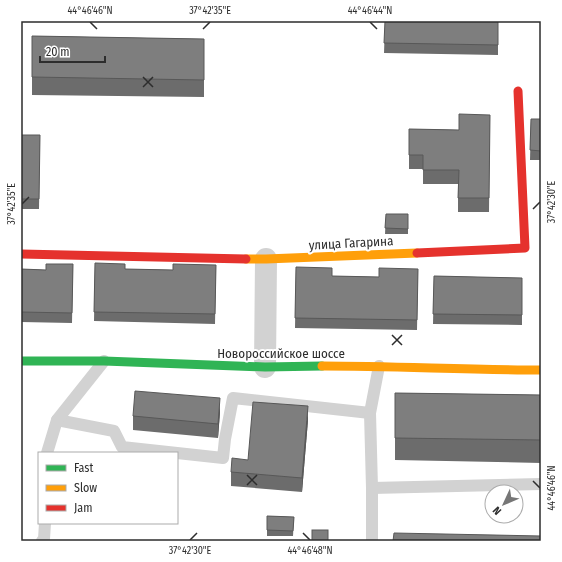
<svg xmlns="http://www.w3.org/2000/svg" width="562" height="562" font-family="'Fira Sans Condensed',sans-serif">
	<rect width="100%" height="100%" fill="#fff"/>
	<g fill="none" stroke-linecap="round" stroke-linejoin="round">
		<!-- lane -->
		<g stroke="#d2d2d2" stroke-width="12">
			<path d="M57 420 114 431 122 447 223 458 225 439 233 398 370 413"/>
			<path d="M47 453 57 420 104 361"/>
			<path d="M372 488 541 484"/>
			<path d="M42 541 44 539 45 523"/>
			<path d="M372 541V488L370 413 379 366"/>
		</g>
		<!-- street -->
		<path stroke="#d2d2d2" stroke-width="22" d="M265 367 266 259"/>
		<!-- fast -->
		<path stroke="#30b455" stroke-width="9" d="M21 361H104L265 367 322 366"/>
		<!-- slow -->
		<g stroke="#ff9f0a" stroke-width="9">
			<path d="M246 259H266L417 253"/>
			<path d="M322 366C395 366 468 370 541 370"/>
		</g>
		<!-- jam -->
		<g stroke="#e5322d" stroke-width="9">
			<path d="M417 253 525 248 518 91"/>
			<path d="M21 254 246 259"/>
		</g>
	</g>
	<!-- wall -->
	<g fill="#6c6c6c">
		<path d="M385 21H498V55L384 53Z"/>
		<path d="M32 36 204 39V97L32 95Z"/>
		<path d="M490 115 489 212H458V184H423V169H409V129L459 130Z"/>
		<path d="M531 119H541V160H530Z"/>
		<path d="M21 135H40L39 209H21Z"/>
		<path d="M386 214H408V234H385Z"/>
		<path d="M95 263 125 269 173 270 216 265 215 324 94 321Z"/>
		<path d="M73 264 72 323 21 322V269L46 270Z"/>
		<path d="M296 267 332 276 379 277 418 269 417 330 295 328Z"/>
		<path d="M434 276 522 278V325L433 324Z"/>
		<path d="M395 393 541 395V463L395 460Z"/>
		<path d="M220 412 218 438 133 430V416Z"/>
		<path d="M308 420 302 492 231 486V472L248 460Z"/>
		<path d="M267 516 294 517 293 536H267Z"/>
	</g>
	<!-- shaded-wall -->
	<g fill="#585858">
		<path d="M220 398V412L218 438V424Z"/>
		<path d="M308 406V420L302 492V478Z"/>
	</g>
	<!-- building -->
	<g fill="#7e7e7e" stroke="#585858">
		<path d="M385 21H498V45L384 43Z"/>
		<path d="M32 36 204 39V80L32 77Z"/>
		<path d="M459 114 490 115 489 198H458L459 170H423V155H409V129L459 130Z"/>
		<path d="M531 119H541V151L530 150Z"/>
		<path d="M21 135H40L39 199H21Z"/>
		<path d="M386 214H408V229L385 228Z"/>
		<path d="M95 263 125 264V269L173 270V264L216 265 215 314 94 312Z"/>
		<path d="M46 264H73L72 313 21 312V269L46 270Z"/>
		<path d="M296 267 332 268V276L379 277V268L418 269 417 320 295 318Z"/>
		<path d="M434 276 522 278V315L433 314Z"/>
		<path d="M135 391 220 398 218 424 133 416Z"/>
		<path d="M395 393 541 395V440L395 438Z"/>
		<path d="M253 402 308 406 302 478 231 472 232 458 248 460Z"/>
		<path d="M267 516 294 517 293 531 267 530Z"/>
		<rect x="312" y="530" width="16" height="11"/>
		<path d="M394 533 541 536V541H393Z"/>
	</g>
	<!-- ticks -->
	<path fill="none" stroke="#2d2d2d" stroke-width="1.5" d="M90 22 97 29M370 22 377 29M203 29 210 22M143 77 153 87M143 87 153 77M22 204 29 197M533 209 540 202M392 335 402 345M392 345 402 335M247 475 257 485M533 481 540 488M247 485 257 475M303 533 310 540M190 540 197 533"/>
	<g text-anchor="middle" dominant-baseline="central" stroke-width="4" stroke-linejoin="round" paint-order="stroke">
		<!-- street labels -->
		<g font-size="13" fill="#2d2d2d" stroke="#fff">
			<text transform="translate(351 243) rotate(-3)">улица Гагарина</text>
			<text x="281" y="353">Новороссийское шоссе</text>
		</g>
	</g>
	<!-- border -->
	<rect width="562" height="562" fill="none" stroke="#ffffff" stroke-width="44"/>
	<!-- legend -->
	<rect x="38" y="452" width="140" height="72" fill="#ffffff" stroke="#ababab"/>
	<rect x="46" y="465" width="20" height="6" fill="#30b455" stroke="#ababab"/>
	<text x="74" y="472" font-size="12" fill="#2d2d2d">Fast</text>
	<rect x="46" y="485" width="20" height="6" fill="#ff9f0a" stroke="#ababab"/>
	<text x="74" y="492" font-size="12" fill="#2d2d2d">Slow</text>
	<rect x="46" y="505" width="20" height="6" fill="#e5322d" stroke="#ababab"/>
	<text x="74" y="512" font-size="12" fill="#2d2d2d">Jam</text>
	<!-- north arrow -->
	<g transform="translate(504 504) rotate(226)"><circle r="19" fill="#ffffff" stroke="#ababab"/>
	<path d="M0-3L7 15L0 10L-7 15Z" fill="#767676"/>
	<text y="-6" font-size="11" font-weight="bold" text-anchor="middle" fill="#2d2d2d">N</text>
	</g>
	<!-- scale -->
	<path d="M40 56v6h65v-6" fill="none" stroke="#2d2d2d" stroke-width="2"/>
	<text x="46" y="56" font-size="12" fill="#2d2d2d" stroke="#ffffff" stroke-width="3" paint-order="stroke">20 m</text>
	<rect x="22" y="22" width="518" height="518" fill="none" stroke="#2d2d2d" stroke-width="1.5"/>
	<g font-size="10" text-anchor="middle" fill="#2d2d2d">
		<text x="90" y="14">44°46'46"N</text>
		<text x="210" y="14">37°42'35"E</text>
		<text x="370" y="14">44°46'44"N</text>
		<text transform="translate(551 202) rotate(-90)" y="4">37°42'30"E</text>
		<text transform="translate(11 204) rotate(-90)" y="4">37°42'35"E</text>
		<text transform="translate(551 488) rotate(-90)" y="4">44°46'46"N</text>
		<text x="190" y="554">37°42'30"E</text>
		<text x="310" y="554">44°46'48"N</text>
	</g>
</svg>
